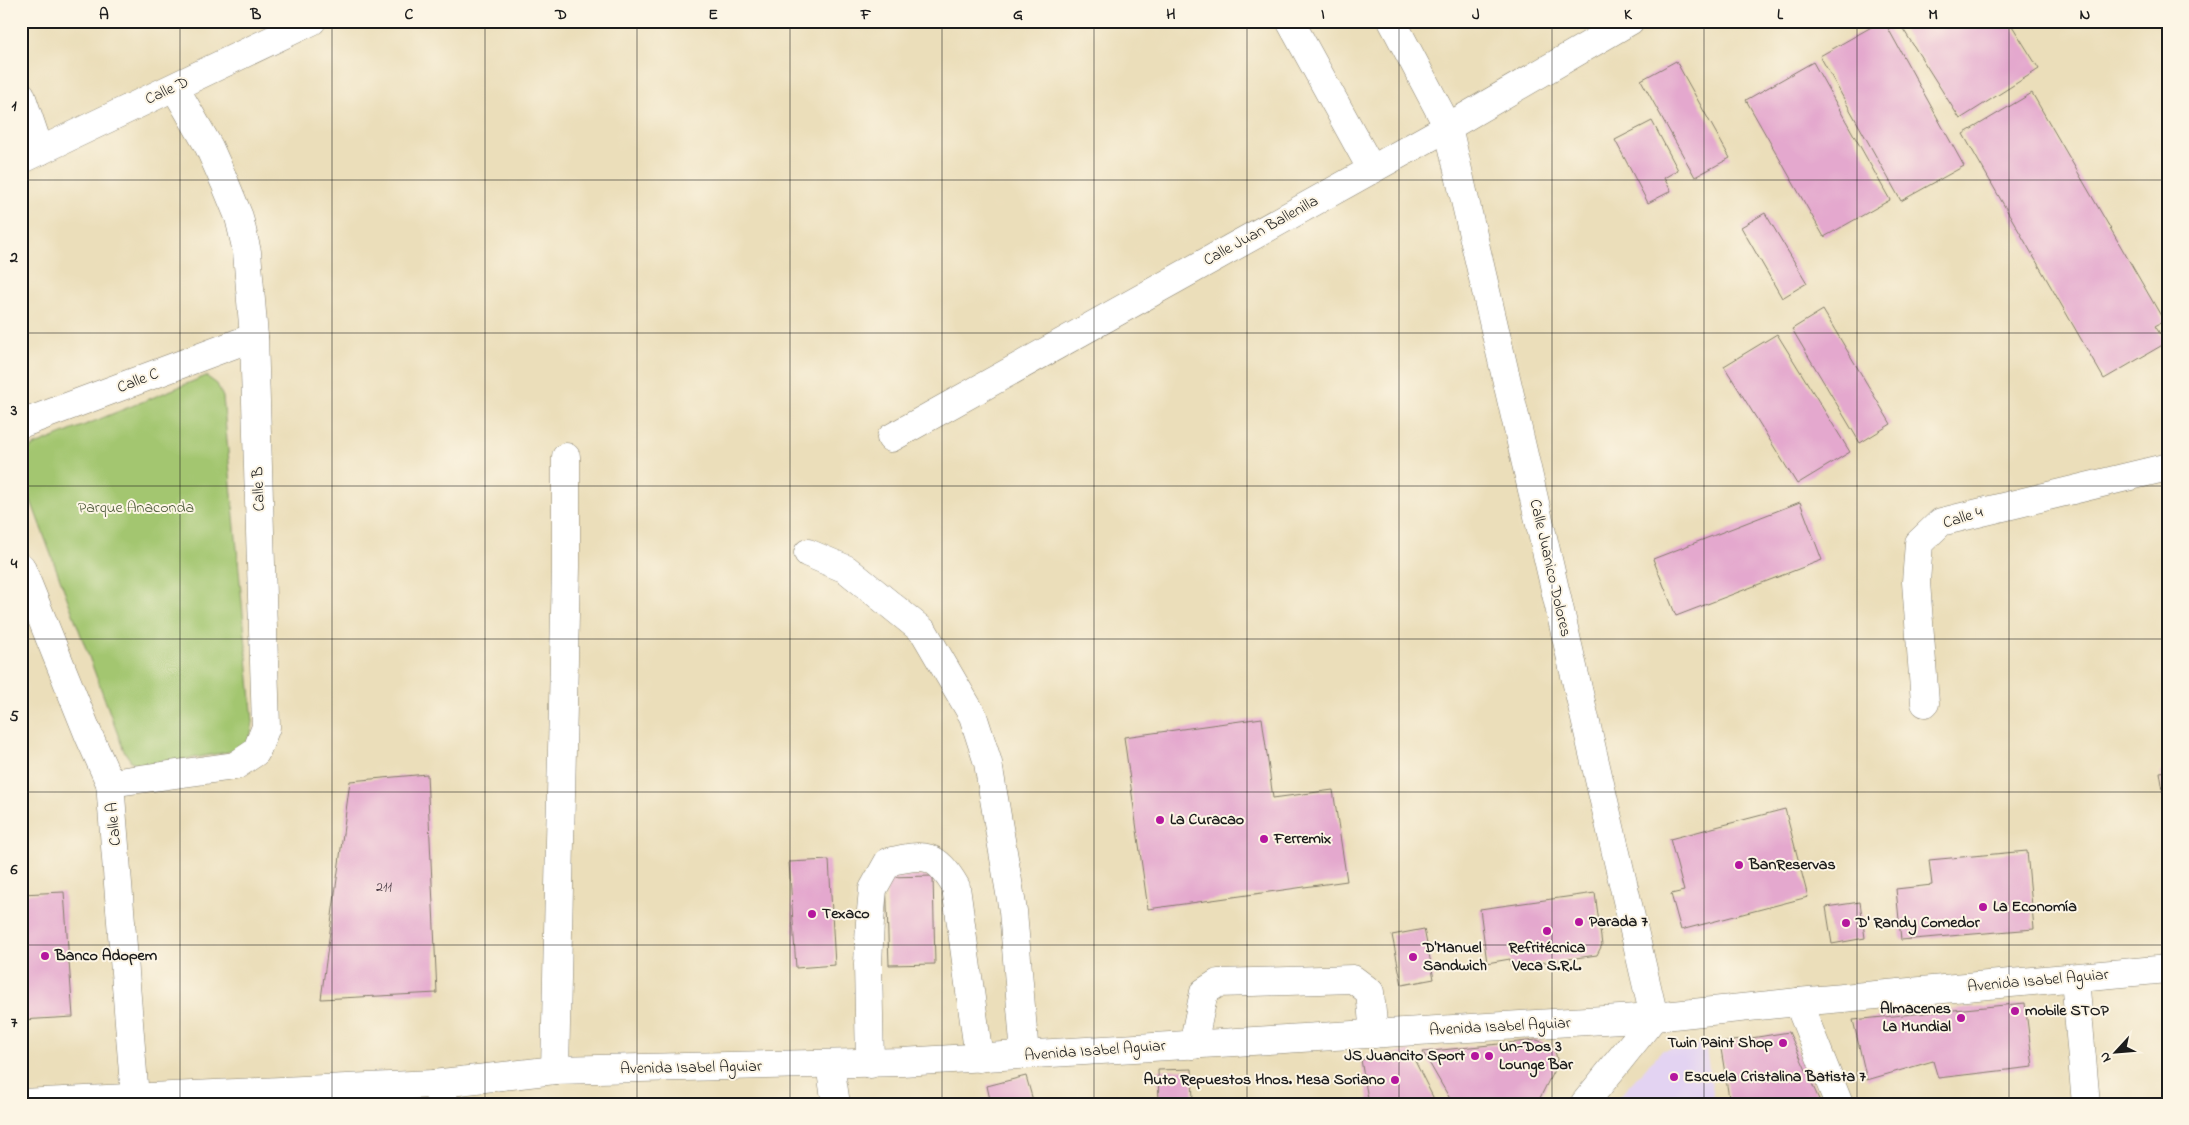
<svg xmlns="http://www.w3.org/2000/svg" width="2189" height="1125" font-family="'Indie Flower',sans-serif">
	<rect width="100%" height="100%" fill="#fcf5e5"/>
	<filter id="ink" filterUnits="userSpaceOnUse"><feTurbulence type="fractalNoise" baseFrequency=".02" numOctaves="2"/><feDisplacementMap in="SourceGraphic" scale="10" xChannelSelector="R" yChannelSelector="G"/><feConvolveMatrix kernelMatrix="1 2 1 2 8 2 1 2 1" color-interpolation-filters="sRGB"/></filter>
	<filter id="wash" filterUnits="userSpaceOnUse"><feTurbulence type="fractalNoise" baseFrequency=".0096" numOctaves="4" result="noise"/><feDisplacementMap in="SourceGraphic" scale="20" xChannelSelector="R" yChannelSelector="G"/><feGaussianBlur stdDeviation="1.12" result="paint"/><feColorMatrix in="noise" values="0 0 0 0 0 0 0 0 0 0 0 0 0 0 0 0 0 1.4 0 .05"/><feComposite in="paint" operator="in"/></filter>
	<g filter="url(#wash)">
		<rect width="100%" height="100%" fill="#ebdeba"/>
		<!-- built -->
		<path fill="#e3d3f2" d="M1705 1044 1715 1104H1612L1662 1050Z"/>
		<!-- green -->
		<path fill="#a3c66f" stroke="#607146" d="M206 376 217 384 223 397 253 722 250 740 239 750 142 767 131 761 124 751 21 474V456L33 446Z"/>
		<g id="blocks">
			<!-- building -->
			<g fill="#e4a8ce">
				<path d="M1882 21H1884L1964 166 1901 201 1820 56Z"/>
				<path d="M1898 21H2009L2039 69 1960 119Z"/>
				<path d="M1676 61 1730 158 1695 177 1641 80Z"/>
				<path d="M1813 62 1890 200 1824 237 1746 100Z"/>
				<path d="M2032 93 2164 321 2155 326 2166 343 2104 379 1963 134Z"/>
				<path d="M1652 121 1678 170 1664 178 1671 191 1648 203 1615 140Z"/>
				<path d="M1765 213 1807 283 1782 298 1741 227Z"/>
				<path d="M1823 310 1891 424 1860 443 1792 329Z"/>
				<path d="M1777 334 1850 452 1797 484 1724 366Z"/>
				<path d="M1800 502 1822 560 1676 616 1653 559Z"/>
				<path d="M1262 718 1273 798 1333 790 1347 881 1148 909 1124 737Z"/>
				<path d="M2168 771V815H2167L2160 772Z"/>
				<path d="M427 774 437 993 321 999 350 781Z"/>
				<path d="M1785 809 1808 897 1681 930 1671 894 1684 891 1670 839Z"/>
				<path d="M2027 851 2034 929 1901 940 1896 889 1932 885 1929 860Z"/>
				<path d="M829 860 835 965 796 968 789 862Z"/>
				<path d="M933 876 935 964 889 965 886 877Z"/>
				<path d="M64 892 73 1017 21 1020V894Z"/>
				<path d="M1595 893 1602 945 1597 955 1511 967 1510 959 1487 963 1480 909Z"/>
				<path d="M1860 902 1865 938 1832 944 1826 907Z"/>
				<path d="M1424 929 1434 979 1402 985 1392 935Z"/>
				<path d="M2164 992H2168V1017H2166Z"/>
				<path d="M2025 1003 2033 1067 1938 1078 1933 1061 1867 1080 1853 1020Z"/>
				<path d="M1789 1032 1821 1104H1730L1720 1043Z"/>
				<path d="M1537 1040 1550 1045 1555 1051 1557 1059 1556 1066 1537 1104H1453L1423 1052Z"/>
				<path d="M1410 1051 1434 1099 1425 1104H1369L1361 1060Z"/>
				<path d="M1192 1069 1193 1104H1159L1158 1070Z"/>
				<path d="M1026 1076 1034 1104H991L987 1086Z"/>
			</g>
		</g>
	</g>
	<g filter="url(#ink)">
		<use href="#blocks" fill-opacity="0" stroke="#847d6b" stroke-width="1"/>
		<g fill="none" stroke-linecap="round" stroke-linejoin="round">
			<defs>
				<g id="minor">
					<path d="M1290 21 1372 170"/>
					<path d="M1392 21 1448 127 1654 1017 1584 1104"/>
					<path d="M21 95 40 151"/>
					<path d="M21 160 312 21"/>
					<path d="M21 424 254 337"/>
					<path d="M891 438 1448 127 1630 21"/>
					<path d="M808 553 846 569 924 632 973 716 988 763 1013 911 1025 1055"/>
					<path d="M21 567 89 736 110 783 135 1098 139 1104"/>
					<path d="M1925 703 1916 582 1919 543 1941 522 2168 467"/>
					<path d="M110 783 235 766 256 752 266 727 254 337 247 252 239 217 225 183 209 147 175 88"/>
					<path d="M2075 978 2086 1104"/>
					<path d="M1798 1002 1839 1104"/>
					<path d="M1193 1045 1204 992 1218 983 1353 979 1370 992 1374 1034"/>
					<path d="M870 1064 868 964 870 922 873 889 888 862C925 853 936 853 956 887L979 1058"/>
					<path d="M830 1065 836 1104"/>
					<path d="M555 1070 566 567V457"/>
					<path d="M433 1084 446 1104"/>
				</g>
				<path id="major" d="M21 1103 433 1084 555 1070 902 1062 1654 1017 1798 1002 2168 969"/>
			</defs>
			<!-- minor casing -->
			<use href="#minor" stroke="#847d6b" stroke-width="29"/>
			<!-- major casing -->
			<use href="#major" stroke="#847d6b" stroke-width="29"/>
			<!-- minor -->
			<use href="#minor" stroke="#fff" stroke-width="28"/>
			<!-- major -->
			<use href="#major" stroke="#fff" stroke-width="28"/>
		</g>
	</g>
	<!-- grid -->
	<path fill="none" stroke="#1c1c1c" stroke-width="1" stroke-opacity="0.55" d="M180 21V1104M332 21V1104M485 21V1104M637 21V1104M790 21V1104M942 21V1104M1094 21V1104M1247 21V1104M1399 21V1104M1552 21V1104M1704 21V1104M1857 21V1104M2009 21V1104M21 180H2168M21 333H2168M21 486H2168M21 639H2168M21 792H2168M21 945H2168"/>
	<!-- markers -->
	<g fill="#b5179e" stroke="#fcf5e5" stroke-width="2">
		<circle cx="1160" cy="820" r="5"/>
		<circle cx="1264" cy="839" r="5"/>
		<circle cx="1739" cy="865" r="5"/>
		<circle cx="1983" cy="907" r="5"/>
		<circle cx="812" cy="914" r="5"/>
		<circle cx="1579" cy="922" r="5"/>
		<circle cx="1846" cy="923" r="5"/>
		<circle cx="1547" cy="931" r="5"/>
		<circle cx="45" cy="956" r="5"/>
		<circle cx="1413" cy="957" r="5"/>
		<circle cx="2015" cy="1011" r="5"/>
		<circle cx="1961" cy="1018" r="5"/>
		<circle cx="1783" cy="1043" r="5"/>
		<circle cx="1475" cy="1056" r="5"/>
		<circle cx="1489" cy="1056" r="5"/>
		<circle cx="1674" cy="1077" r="5"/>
		<circle cx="1395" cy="1080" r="5"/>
	</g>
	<g text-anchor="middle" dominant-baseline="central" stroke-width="4" stroke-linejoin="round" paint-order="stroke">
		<!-- number labels -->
		<g font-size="14" fill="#4e3f48">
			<text x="384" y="887">211</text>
		</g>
		<!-- street labels -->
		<g font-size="16" fill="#1c1c1c" stroke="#fcf5e5">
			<text transform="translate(167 91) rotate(-25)">Calle D</text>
			<text transform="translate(1261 231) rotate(-29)">Calle Juan Ballenilla</text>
			<text transform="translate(138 381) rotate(-21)">Calle C</text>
			<text transform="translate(259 489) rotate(-92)">Calle B</text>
			<text transform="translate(1963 518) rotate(-17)">Calle 4</text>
			<text transform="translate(1550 568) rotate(77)">Calle Juanico Dolores</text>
			<text transform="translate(114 824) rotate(-95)">Calle A</text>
			<text transform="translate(2038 981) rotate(-5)">Avenida Isabel Aguiar</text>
			<text transform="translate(1500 1027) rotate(-3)">Avenida Isabel Aguiar</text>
			<text transform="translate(1095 1051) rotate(-4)">Avenida Isabel Aguiar</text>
			<text transform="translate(691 1068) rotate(-1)">Avenida Isabel Aguiar</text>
		</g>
		<!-- park labels -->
		<g font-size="16" fill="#4b5839" stroke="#fcf5e5">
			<text x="136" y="508">Parque Anaconda</text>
		</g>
		<!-- poi labels -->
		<g font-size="16" font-weight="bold" fill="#1c1c1c" stroke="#fcf5e5" text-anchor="start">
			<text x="1170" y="820">La Curacao</text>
			<text x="1274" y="839">Ferremix</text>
			<text x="1749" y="865">BanReservas</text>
			<text x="1993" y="907">La Economía</text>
			<text x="822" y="914">Texaco</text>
			<text x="1589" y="922">Parada 7</text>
			<text x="1856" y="923">D' Randy Comedor</text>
			<text x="1423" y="948">D'Manuel<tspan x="1423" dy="18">Sandwich</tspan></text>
			<text x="1547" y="948" text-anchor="middle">Refritécnica<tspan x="1547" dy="18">Veca S.R.L.</tspan></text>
			<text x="55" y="956">Banco Adopem</text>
			<text x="1951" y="1009" text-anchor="end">Almacenes<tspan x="1951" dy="18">La Mundial</tspan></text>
			<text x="2025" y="1011">mobile STOP</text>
			<text x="1773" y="1043" text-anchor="end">Twin Paint Shop</text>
			<text x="1499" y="1047">Un-Dos 3<tspan x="1499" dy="18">Lounge Bar</tspan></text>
			<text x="1465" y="1056" text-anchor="end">JS Juancito Sport</text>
			<text x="1684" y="1077">Escuela Cristalina Batista 7</text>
			<text x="1385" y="1080" text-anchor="end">Auto Repuestos Hnos. Mesa Soriano</text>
		</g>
	</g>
	<!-- margin -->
	<rect width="2189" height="1125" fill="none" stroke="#fcf5e5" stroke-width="55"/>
	<!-- north arrow -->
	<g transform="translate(2116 1052) rotate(244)" stroke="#fcf5e5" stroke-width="4" paint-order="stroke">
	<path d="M0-4L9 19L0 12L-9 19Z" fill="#1c1c1c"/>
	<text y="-8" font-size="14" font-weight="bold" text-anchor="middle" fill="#1c1c1c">N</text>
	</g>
	<rect x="28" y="28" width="2134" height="1070" fill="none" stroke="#1c1c1c" stroke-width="2"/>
	<g font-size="16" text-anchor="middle" font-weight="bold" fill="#1c1c1c">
		<text x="104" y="19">A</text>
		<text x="256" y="19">B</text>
		<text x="409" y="19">C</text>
		<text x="561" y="19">D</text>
		<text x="713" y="19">E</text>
		<text x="866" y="19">F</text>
		<text x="1018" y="19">G</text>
		<text x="1171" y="19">H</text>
		<text x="1323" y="19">I</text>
		<text x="1476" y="19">J</text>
		<text x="1628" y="19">K</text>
		<text x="1780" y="19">L</text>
		<text x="1933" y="19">M</text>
		<text x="2085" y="19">N</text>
		<text x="14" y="110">1</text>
		<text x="14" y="262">2</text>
		<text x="14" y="415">3</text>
		<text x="14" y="568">4</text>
		<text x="14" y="721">5</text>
		<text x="14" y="874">6</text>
		<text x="14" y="1027">7</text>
	</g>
</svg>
